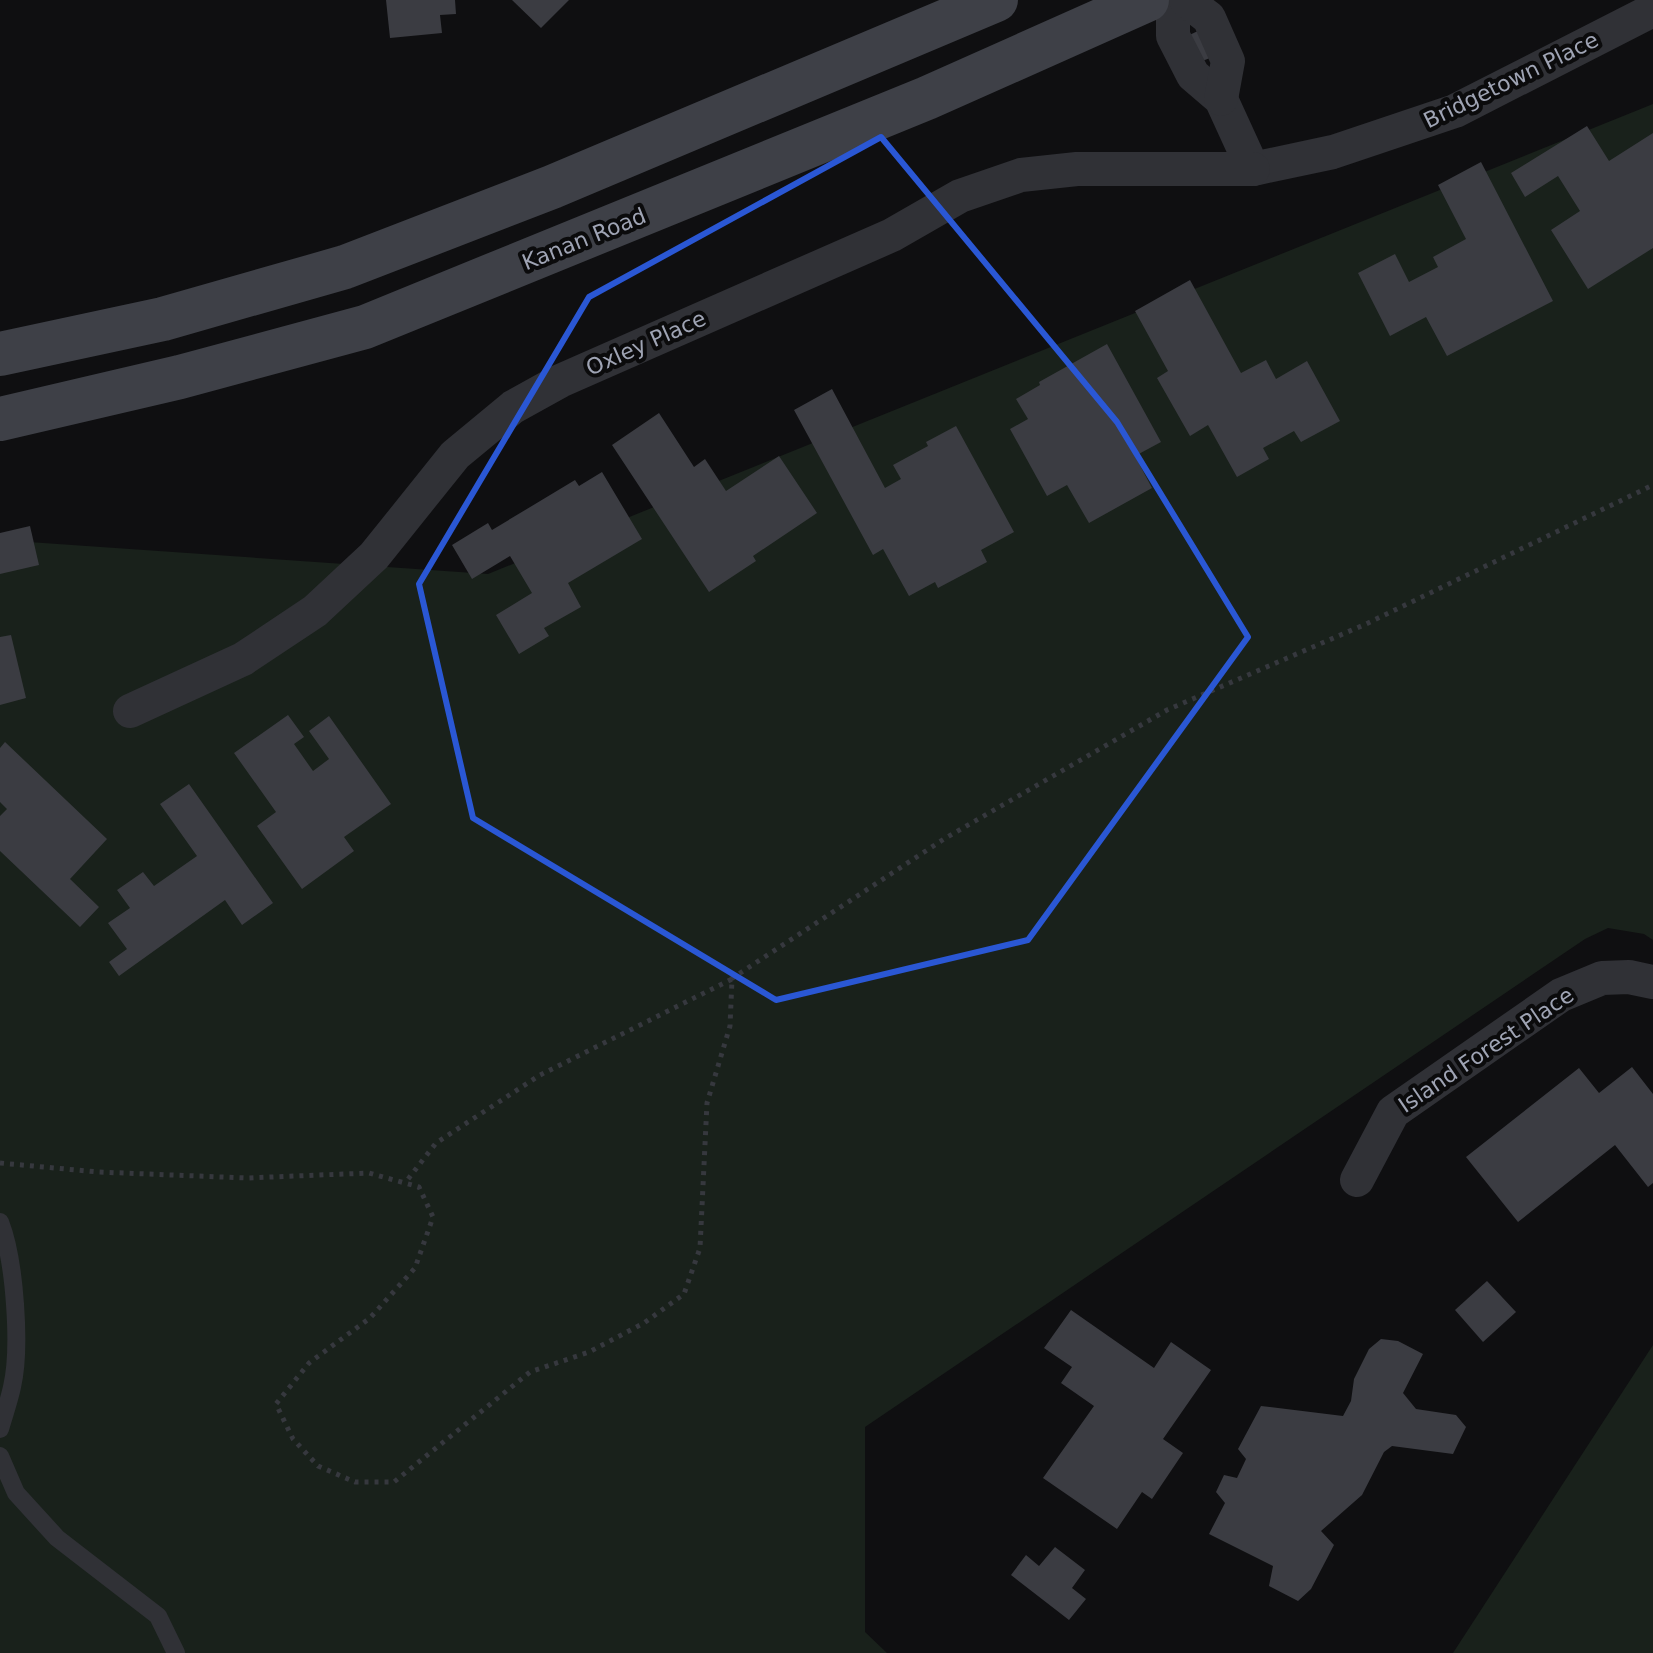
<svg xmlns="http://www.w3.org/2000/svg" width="1653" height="1653" font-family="'DejaVu Sans',sans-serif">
	<rect width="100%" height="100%" fill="#0f0f11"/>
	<!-- green -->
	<g fill="#19211b">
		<path d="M1653 104V940L1644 934 1608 928 1585 939 865 1427V1632L887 1653H0V540L488 574Z"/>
		<path d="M1653 1345V1653H1453Z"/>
	</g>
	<!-- building -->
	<g fill="#3b3c42">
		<path d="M386 0H455L456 14 440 15 442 33 390 38Z"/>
		<path d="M512 0H569L541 28Z"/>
		<path d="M1198 31 1210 58 1197 63 1185 37Z"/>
		<path d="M1587 126 1609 161 1653 133V248L1588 289 1551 230 1580 211 1558 176 1525 197 1511 173Z"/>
		<path d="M1481 162 1553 301 1447 356 1426 317 1390 336 1358 273 1395 254 1409 282 1438 267 1433 257 1466 239 1438 185Z"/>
		<path d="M1190 280 1241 373 1266 360 1276 379 1307 361 1340 421 1301 442 1294 431 1263 448 1269 459 1237 477 1208 425 1190 436 1157 378 1168 371 1135 311Z"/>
		<path d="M1107 344 1161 442 1135 456 1152 488 1089 523 1067 485 1047 496 1010 429 1028 419 1016 399 1040 385 1039 382Z"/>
		<path d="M832 389 885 488 901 479 893 465 928 446 926 442 956 426 1014 532 981 550 987 562 938 588 935 582 909 596 883 549 873 555 794 410Z"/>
		<path d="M659 413 694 467 705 459 726 491 779 456 817 513 753 556 756 561 709 592 612 445Z"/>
		<path d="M602 472 642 539 568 583 581 607 544 628 549 636 519 654 496 615 532 593 510 556 472 579 452 545 488 523 492 530 575 480 579 486Z"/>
		<path d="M30 526 39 565 0 574V533Z"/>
		<path d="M11 635 26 698 0 705V637Z"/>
		<path d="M288 715 304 737 294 744 313 771 329 759 309 731 329 716 391 804 344 837 354 851 302 889 257 826 276 812 234 753Z"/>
		<path d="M5 742 107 839 70 879 99 907 80 927 0 851V816L7 809 0 802V748Z"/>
		<path d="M189 784 273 903 242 925 225 900 119 976 109 962 127 949 108 923 130 908 117 890 143 872 154 886 197 856 160 804Z"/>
		<path d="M1632 1067 1653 1094V1183L1648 1187 1615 1145 1518 1222 1466 1157 1579 1068 1599 1093Z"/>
		<path d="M1487 1281 1516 1312 1483 1342 1455 1310Z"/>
		<path d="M1071 1310 1154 1368 1171 1342 1211 1370 1163 1439 1183 1453 1152 1499 1142 1492 1117 1529 1043 1478 1094 1406 1061 1383 1072 1367 1044 1348Z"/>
		<path d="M1381 1339 1398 1341 1423 1354 1403 1393 1416 1409 1456 1415 1466 1427 1453 1454 1392 1446 1384 1452 1362 1495 1321 1531 1334 1545 1311 1589 1298 1601 1269 1586 1273 1566 1209 1534 1225 1503 1216 1492 1224 1475 1237 1478 1246 1459 1238 1449 1261 1406 1343 1416 1351 1401 1354 1379 1369 1349Z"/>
		<path d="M1055 1547 1085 1570 1072 1588 1086 1599 1069 1620 1011 1575 1026 1555 1039 1566Z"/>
	</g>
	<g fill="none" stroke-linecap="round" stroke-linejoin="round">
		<!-- path -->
		<g stroke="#36383e" stroke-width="5" stroke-dasharray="4 6" stroke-linecap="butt">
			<path d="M731 979 944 839 1167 710 1366 624 1653 485"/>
			<path d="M0 1163 98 1172 247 1178 369 1173 419 1187 433 1217 415 1268 370 1318 309 1363 276 1404 293 1439 318 1466 355 1482H394L530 1372 589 1352 644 1323 684 1294 700 1248 707 1103 730 1026 732 979 540 1075 436 1143 405 1183"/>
		</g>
		<!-- service -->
		<g stroke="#303136" stroke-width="18">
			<path d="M0 1222C15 1260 21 1348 12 1387 9 1401 4 1415 0 1429"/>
			<path d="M0 1456 16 1493 57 1538 158 1616 176 1653"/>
		</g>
		<!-- minor -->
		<g stroke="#303136" stroke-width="34">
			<path d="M1173 0V36L1193 75 1221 99 1253 169 1333 152 1455 111 1653 10"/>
			<path d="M1186 0 1209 18 1228 61 1221 99"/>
			<path d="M130 711 243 659 315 611 374 556 455 455 513 407 560 381 892 235 960 196 1021 175 1077 169H1253"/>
			<path d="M1357 1180 1393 1112 1561 995 1602 978 1629 977 1653 982"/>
		</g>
		<!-- secondary -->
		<g stroke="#3e4047" stroke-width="44">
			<path d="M0 354 163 319 345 267 552 187 996 0"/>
			<path d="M0 419 180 377 365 327 927 98 1147 0"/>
		</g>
	</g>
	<!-- marked area -->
	<path fill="none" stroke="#2a57d4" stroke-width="6" stroke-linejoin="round" d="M881 137 1117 422 1248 637 1028 940 776 1000 473 818 419 584 589 297Z"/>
	<g text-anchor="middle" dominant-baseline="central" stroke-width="8" stroke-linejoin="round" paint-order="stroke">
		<!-- street labels -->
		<g font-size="22" fill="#9fa4b4" stroke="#0b0b0c">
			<text transform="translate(1511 80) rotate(-26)">Bridgetown Place</text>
			<text transform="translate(584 239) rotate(-22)">Kanan Road</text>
			<text transform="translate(646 343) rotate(-24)">Oxley Place</text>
			<text transform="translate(1486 1050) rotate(-34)">Island Forest Place</text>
		</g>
	</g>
</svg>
